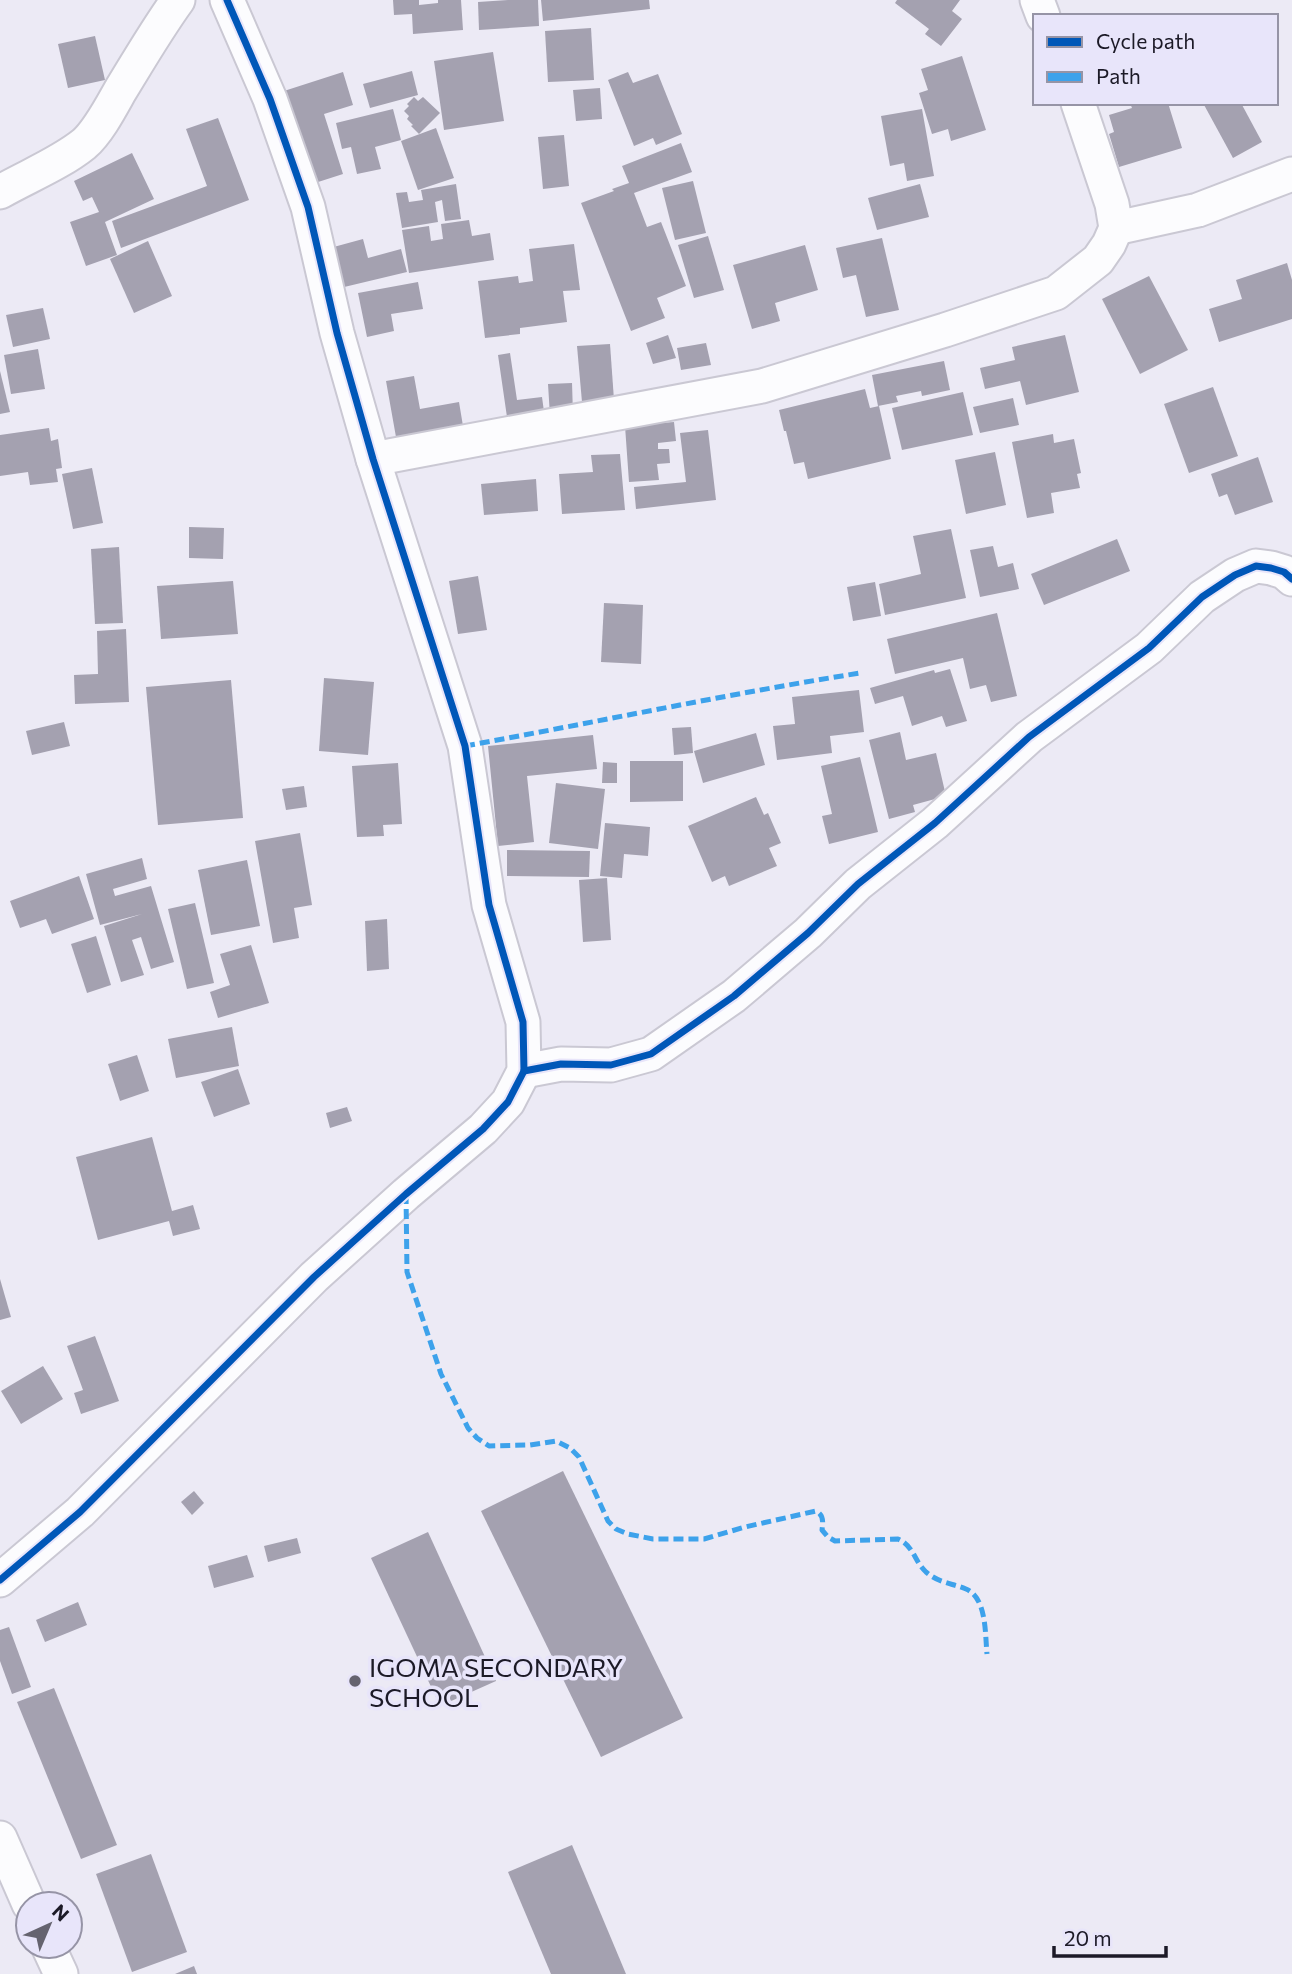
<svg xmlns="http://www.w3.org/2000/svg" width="1292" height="1974" font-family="Commissioner,sans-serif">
	<rect width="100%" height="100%" fill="#eceaf5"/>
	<!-- building -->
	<g fill="#a4a1b0">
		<path d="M393 0H419V5L438 3V0H461L463 30 413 34 412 14 394 15Z"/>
		<path d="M508 0H538L539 26 479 30 478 2Z"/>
		<path d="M541 0H649L650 9 543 21Z"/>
		<path d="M897 0H960L952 11 962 19 941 46 925 34 929 29 895 3Z"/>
		<path d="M591 28 594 80 548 82 545 31Z"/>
		<path d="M95 36 105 80 68 88 58 44Z"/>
		<path d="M493 52 504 121 444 130 434 61Z"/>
		<path d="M962 56 986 130 951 141 948 129 932 134 919 93 928 90 921 69Z"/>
		<path d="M412 71 418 95 370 108 363 84Z"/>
		<path d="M343 72 353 105 324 114 343 174 315 183 284 91Z"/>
		<path d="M628 72 633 83 658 74 682 134 656 145 653 138 634 146 608 80Z"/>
		<path d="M600 88 602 119 576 121 573 90Z"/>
		<path d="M414 97 418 101 423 97 440 113 419 134 411 126 413 125 407 119 409 116 404 111 409 106 407 104Z"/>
		<path d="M1130 103H1168L1182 148 1119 167 1109 134 1114 132 1109 115 1132 108Z"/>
		<path d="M1203 103H1241L1262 142 1233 158Z"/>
		<path d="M393 109 401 140 375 147 381 169 357 174 351 147 342 149 336 123Z"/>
		<path d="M922 109 934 176 907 181 904 163 890 166 881 116Z"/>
		<path d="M218 118 249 200 121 248 112 221 207 186 186 129Z"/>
		<path d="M436 128 454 178 418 190 401 141Z"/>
		<path d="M564 135 569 186 543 189 538 137Z"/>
		<path d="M681 143 692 172 634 193 647 227 661 222 686 286 657 298 665 318 631 331 581 203 614 191 612 189 629 183 622 166Z"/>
		<path d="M132 153 154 199 105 222 117 255 86 266 70 222 99 212 92 197 83 201 74 181Z"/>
		<path d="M693 181 706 233 675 240 662 188Z"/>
		<path d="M456 184 461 219 445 221 442 200 435 202 438 222 402 228 396 193 407 192 409 202 423 200 421 190Z"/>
		<path d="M920 184 929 217 877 230 868 198Z"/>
		<path d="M469 220 472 236 490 233 494 260 409 273 402 230 429 226 431 241 443 239 441 224Z"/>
		<path d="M708 236 724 290 694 298 678 245Z"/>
		<path d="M882 238 899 310 866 317 856 275 843 278 836 248Z"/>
		<path d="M363 239 368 258 401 249 407 272 340 288 330 248Z"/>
		<path d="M148 241 172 296 134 313 110 259Z"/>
		<path d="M574 244 580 290 563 291 567 322 520 328V334L485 338 478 281 518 276 519 283 533 281 529 249Z"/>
		<path d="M805 245 818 290 775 303 780 321 752 329 733 265Z"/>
		<path d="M1287 263 1292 280V319L1219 342 1209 309 1242 299 1236 280Z"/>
		<path d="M1149 276 1188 350 1140 374 1102 299Z"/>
		<path d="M418 282 423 309 391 314 394 331 367 337 358 293Z"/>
		<path d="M43 308 50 339 13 347 6 315Z"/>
		<path d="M668 335 676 358 653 364 646 343Z"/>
		<path d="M1065 335 1079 392 1026 405 1020 381 985 389 980 368 1015 360 1012 347Z"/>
		<path d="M706 343 711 365 681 370 677 348Z"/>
		<path d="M610 344 614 400 582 402 577 346Z"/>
		<path d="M38 349 45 389 11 394 4 355Z"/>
		<path d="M510 353 517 400 542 397 545 419 508 424 498 355Z"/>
		<path d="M944 361 950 390 922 396 921 391 896 396 898 402 878 406 872 375Z"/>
		<path d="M0 371 10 412 0 414Z"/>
		<path d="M414 376 420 409 459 402 463 426 396 437 386 381Z"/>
		<path d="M572 383 573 415 550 416 548 384Z"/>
		<path d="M1213 387 1238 456 1189 473 1164 404Z"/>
		<path d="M865 389 870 408 879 406 891 459 808 479 804 462 794 464 786 431H784L779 410Z"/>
		<path d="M963 392 973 435 902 450 892 408Z"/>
		<path d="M1013 398 1019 425 980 433 973 407Z"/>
		<path d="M674 422 676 441 658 443V449H669L670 463 657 464 659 480 629 482 625 426Z"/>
		<path d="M49 428 51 441 58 439 62 468 56 469 58 482 30 485 28 472 0 476V435Z"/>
		<path d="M708 430 716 500 636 509 634 487 686 482 680 433Z"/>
		<path d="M1053 434 1054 443 1074 439 1081 473 1077 474 1080 488 1051 493 1054 513 1027 518 1012 442Z"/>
		<path d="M995 452 1006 505 966 514 955 460Z"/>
		<path d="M620 454 625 510 562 514 559 474 593 472 591 455Z"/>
		<path d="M1258 457 1273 502 1235 515 1227 494 1219 497 1211 474Z"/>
		<path d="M92 468 103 523 73 529 62 474Z"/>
		<path d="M536 479 538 511 484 515 481 484Z"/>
		<path d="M189 527 224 528 223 559 189 558Z"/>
		<path d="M951 529 966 598 885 615 879 584 921 574 913 536Z"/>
		<path d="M1117 539 1130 571 1044 605 1031 574Z"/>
		<path d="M993 546 998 567 1013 563 1019 589 980 597 970 550Z"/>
		<path d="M119 547 123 623 95 624 91 549Z"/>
		<path d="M478 576 487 630 458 634 449 581Z"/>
		<path d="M233 581 238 634 161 639 157 586Z"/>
		<path d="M875 582 881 616 853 621 847 587Z"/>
		<path d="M604 603 643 605 641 664 601 662Z"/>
		<path d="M997 613 1017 696 991 702 986 685 970 689 963 658 895 674 887 639Z"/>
		<path d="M126 629 129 702 75 704 74 675 98 674 97 631Z"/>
		<path d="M950 669 967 721 946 727 942 716 912 726 903 696 875 704 870 688 934 670 935 673Z"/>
		<path d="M324 678 374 682 368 755 319 751Z"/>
		<path d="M231 680 243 818 158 825 146 687Z"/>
		<path d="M859 690 864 732 830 736 832 753 777 760 773 726 795 724 792 697Z"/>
		<path d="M64 722 70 746 32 755 26 731Z"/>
		<path d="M691 727 693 753 674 755 672 728Z"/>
		<path d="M900 732 906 760 936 753 946 796 913 805 915 812 889 819 869 740Z"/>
		<path d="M756 733 765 765 703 783 694 751Z"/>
		<path d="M593 735 597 769 527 776 534 842 498 846 488 746Z"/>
		<path d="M860 757 878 832 829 844 822 816 832 814 821 766Z"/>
		<path d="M630 761H683V801L630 802Z"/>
		<path d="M603 762 617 763V783H602Z"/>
		<path d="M398 763 402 824 383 825 384 836 357 837 352 766Z"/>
		<path d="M556 783 605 789 598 849 549 843Z"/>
		<path d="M304 786 307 807 286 810 282 789Z"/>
		<path d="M756 797 764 815 768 813 781 843 769 848 777 866 729 886 725 876 712 882 688 826Z"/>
		<path d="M605 823 650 827 648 856 624 854 622 878 600 876Z"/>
		<path d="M300 833 312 905 294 908 299 938 273 943 255 841Z"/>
		<path d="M507 850 590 851 589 877 507 876Z"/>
		<path d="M142 858 147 879 113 889 115 896 151 886 174 962 151 969 141 937 132 940 144 975 121 982 104 926 142 914 100 925 86 874Z"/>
		<path d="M247 860 260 926 211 935 198 870Z"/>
		<path d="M79 876 94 919 52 934 46 919 20 928 10 901Z"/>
		<path d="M607 878 611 940 583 942 579 880Z"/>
		<path d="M195 903 214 983 187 989 168 909Z"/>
		<path d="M387 919 389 969 367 971 365 921Z"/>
		<path d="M96 936 111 985 87 993 71 944Z"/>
		<path d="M251 945 269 1003 218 1018 210 992 230 985 220 954Z"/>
		<path d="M232 1027 239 1066 176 1078 168 1039Z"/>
		<path d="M137 1055 149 1091 120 1101 108 1064Z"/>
		<path d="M238 1069 250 1104 214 1117 201 1082Z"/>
		<path d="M347 1107 352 1121 330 1128 326 1113Z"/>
		<path d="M152 1137 172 1211 193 1205 200 1229 173 1236 169 1221 98 1240 76 1157Z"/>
		<path d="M0 1279 11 1317 0 1320Z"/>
		<path d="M95 1336 119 1401 81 1414 74 1393 83 1390 67 1346Z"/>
		<path d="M43 1366 63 1399 21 1424 1 1391Z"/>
		<path d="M563 1471 683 1718 601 1757 481 1511Z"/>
		<path d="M194 1491 204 1503 192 1515 181 1502Z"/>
		<path d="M428 1532 496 1681 440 1706 371 1558Z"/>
		<path d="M297 1538 301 1553 268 1562 264 1546Z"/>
		<path d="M247 1555 254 1577 214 1588 208 1566Z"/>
		<path d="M78 1602 87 1625 45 1642 36 1620Z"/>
		<path d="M9 1627 31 1687 12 1694 0 1661V1630Z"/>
		<path d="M54 1688 117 1845 81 1859 17 1702Z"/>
		<path d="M572 1845 626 1974H551L508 1872Z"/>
		<path d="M151 1854 187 1952 132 1972 96 1874Z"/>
		<path d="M194 1966 197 1974H175Z"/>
	</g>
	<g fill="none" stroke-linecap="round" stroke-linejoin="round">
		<defs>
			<g id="minor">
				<path d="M1037 0 1043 16"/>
				<path d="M0 192C28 176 59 164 84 144 98 132 111 107 120 91 139 60 157 29 178 0"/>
				<path d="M1116 228 1198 210 1292 174"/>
				<path d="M373 459 762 386 945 330 1056 293 1098 260 1109 244 1116 228 1112 204 1078 103"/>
				<path d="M524 1071 561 1064 611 1065 651 1054 734 996 808 933 858 884 935 823 1029 737 1149 648 1202 597 1235 575 1256 566 1271 568 1284 572 1292 579"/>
				<path d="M0 1580 80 1512 314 1277 406 1194 483 1129 508 1102 524 1071 523 1022 489 905 465 746 373 459 337 333 308 207 270 99 227 0"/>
				<path d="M0 1838 29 1904"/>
				<path d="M48 1946 61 1974"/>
			</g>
		</defs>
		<!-- minor casing -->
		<use href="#minor" stroke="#cac8d3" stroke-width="37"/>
		<!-- minor -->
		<use href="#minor" stroke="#fcfcfe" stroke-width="33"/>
		<!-- quiet -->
		<g stroke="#3da2eb" stroke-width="5" stroke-dasharray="10 5" stroke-linecap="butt">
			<path d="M465 746C597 722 728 694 860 673"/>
			<path d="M406 1194 407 1272 441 1374 468 1428 477 1438 489 1446 530 1445 556 1441 570 1448 579 1457 608 1521 616 1529 628 1534 653 1539H704L745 1527 816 1511C824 1515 823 1522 822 1530L828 1537 835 1541 898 1539C914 1546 914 1561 926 1572 939 1583 951 1583 966 1589 987 1598 985 1634 987 1654"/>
		</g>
		<defs>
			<g id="cycleway">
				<path d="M524 1071 561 1064 611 1065 651 1054 734 996 808 933 858 884 935 823 1029 737 1149 648 1202 597 1235 575 1256 566 1271 568 1284 572 1292 579"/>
				<path d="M0 1580 80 1512 314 1277 406 1194 483 1129 508 1102 524 1071 523 1022 489 905 465 746 373 459 337 333 308 207 270 99 227 0"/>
			</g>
		</defs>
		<!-- cycleway casing -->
		<use href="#cycleway" stroke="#e8e5fa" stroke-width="11"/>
		<!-- cycleway -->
		<use href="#cycleway" stroke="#0057b8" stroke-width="7"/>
	</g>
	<!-- markers -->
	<circle fill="#65636f" stroke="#e8e5fa" stroke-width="2.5" cx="355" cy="1681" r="7"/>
	<g text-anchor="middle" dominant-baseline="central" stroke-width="7" stroke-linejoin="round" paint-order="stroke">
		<!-- poi labels -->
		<g font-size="26" fill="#1c1a27" stroke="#e8e5fa" text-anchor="start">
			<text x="369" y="1666">IGOMA SECONDARY<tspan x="369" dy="30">SCHOOL</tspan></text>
		</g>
	</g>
	<!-- legend -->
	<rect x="1033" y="14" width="245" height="91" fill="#e8e5fa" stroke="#9694a6" stroke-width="2"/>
	<rect x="1047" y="37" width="35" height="10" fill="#0057b8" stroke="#9694a6" stroke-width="2"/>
	<text x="1096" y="49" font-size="21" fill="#1c1a27">Cycle path</text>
	<rect x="1047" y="72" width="35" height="10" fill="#3da2eb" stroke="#9694a6" stroke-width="2"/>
	<text x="1096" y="84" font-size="21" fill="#1c1a27">Path</text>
	<!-- north arrow -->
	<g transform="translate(49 1925) rotate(44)"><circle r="33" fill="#e8e5fa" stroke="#9694a6" stroke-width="2"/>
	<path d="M0-5L12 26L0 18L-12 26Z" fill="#65636f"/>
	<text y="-10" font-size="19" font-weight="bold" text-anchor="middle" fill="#1c1a27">N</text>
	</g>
	<!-- scale -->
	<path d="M1054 1946v10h112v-10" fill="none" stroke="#1c1a27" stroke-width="3.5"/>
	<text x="1064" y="1946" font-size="21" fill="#1c1a27" stroke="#e8e5fa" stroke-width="5" paint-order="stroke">20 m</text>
</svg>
